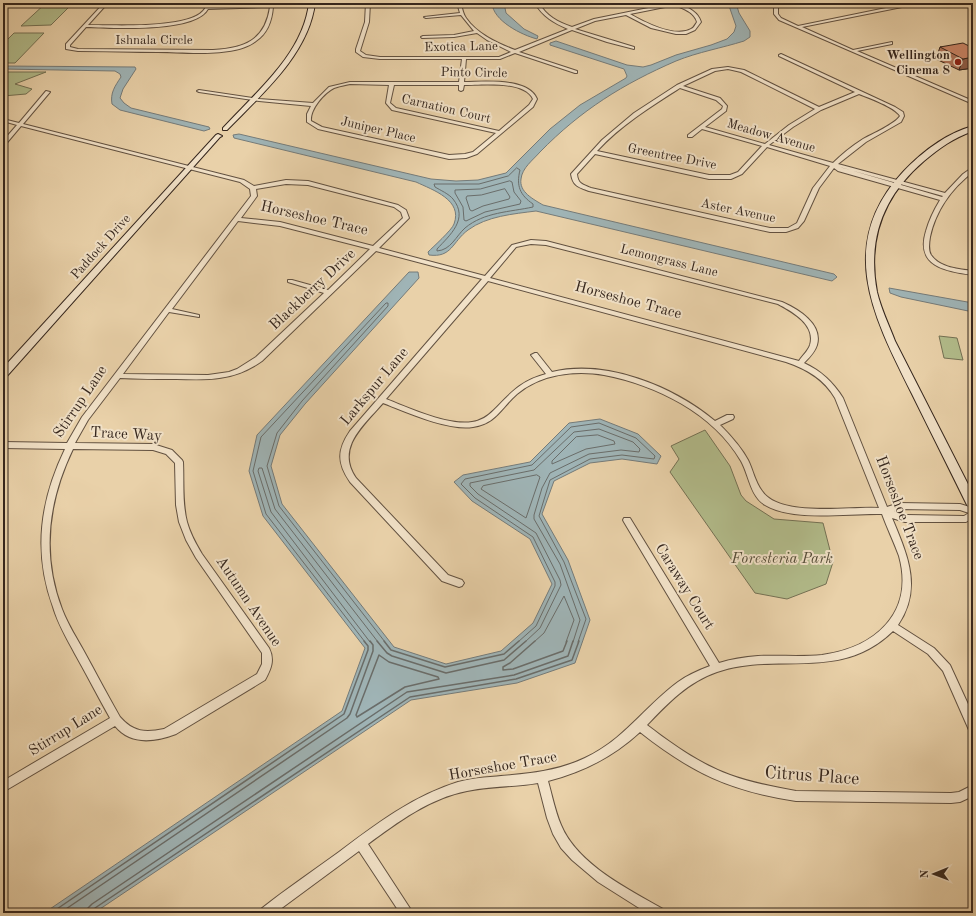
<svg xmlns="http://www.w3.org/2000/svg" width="976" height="916" font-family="'Old Standard TT',serif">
	<rect width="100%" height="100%" fill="#e9d1a9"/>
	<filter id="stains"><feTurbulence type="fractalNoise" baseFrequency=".005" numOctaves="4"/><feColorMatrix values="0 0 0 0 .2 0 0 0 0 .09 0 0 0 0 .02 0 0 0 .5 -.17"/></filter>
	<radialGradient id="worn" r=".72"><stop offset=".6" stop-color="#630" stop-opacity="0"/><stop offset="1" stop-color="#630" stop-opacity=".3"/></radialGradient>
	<!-- green -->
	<g fill="#b2bc8b" stroke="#747154">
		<path d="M46 3H73L51 25 21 26Z"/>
		<path d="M14 33H44L15 63H3V44Z"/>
		<path d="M3 72H46L15 84 32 89 26 94 3 96Z"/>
		<path d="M939 336 957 338 963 360 944 358Z"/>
		<path d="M705 430 730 466 741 495 746 501 774 519 823 523 833 562 826 584 787 599 755 593 670 472 679 459 671 446Z"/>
	</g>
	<!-- water -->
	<g fill="#9fb4b6" stroke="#757b79">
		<path d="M492 3H504L506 13 524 29 538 36 537 39C522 35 493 21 492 3Z"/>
		<path d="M728 3H736L739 13 750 31V37L744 41C722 48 698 52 676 61 623 84 581 110 540 152 533 160 522 168 521 179 519 192 533 199 543 205L834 274 837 277 832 281 536 211C513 214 487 216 468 230 452 242 452 258 429 255L428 252C433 247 452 230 454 224 463 200 433 190 416 182L234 138 233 135 239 134 431 179 456 181 478 180 506 173 550 129 580 105 626 78 627 76 624 69 550 45V43L556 41 627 65 643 67 651 65 676 55 711 45 727 39 734 32 736 26Z"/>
		<path d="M3 66 135 67 136 69 123 89 120 98 124 103 131 108 209 127 210 129 204 131 120 110 112 104C110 93 115 86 121 77L120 74 115 71 3 69Z"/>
		<path d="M409 272H418L419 278 305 404 280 435 271 466 282 504 394 647 446 664 501 651 533 623 552 584 530 539 472 501 454 482 463 475 530 462 569 423 600 419 638 434 661 456 657 464 622 459 590 463 554 481 542 514 568 560 590 620 575 663 517 683 411 700 94 913H44L342 711 365 648 263 516 249 471 257 435Z"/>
		<path d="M889 288 973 303V312L901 297 890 293Z"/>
	</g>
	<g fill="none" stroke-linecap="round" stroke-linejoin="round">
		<!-- shore-far1 -->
		<g stroke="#6a6d6a" stroke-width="1">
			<path d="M517 168 520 170C516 186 520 195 533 204V207C510 212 484 212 465 228 456 236 451 250 437 251V249C450 235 469 219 453 199 449 194 440 190 435 187L434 184H479L508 176Z"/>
			<path d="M510 181 512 182 514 192 521 201 520 204 485 212 466 221 464 220 463 207 455 193V190L480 189Z"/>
			<path d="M505 189 510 197 509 199 483 206 472 211 470 210 466 198 467 196 481 195Z"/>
			<path d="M598 435 614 441 615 444 586 449 552 464V461L576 437Z"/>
			<path d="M537 475 540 477 526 518 481 489 483 486Z"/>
			<path d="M365 642 266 514 253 471 261 437 386 303H388V306L302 401 277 433 267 466 279 506 385 642"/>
			<path d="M370 642 271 512 258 471 259 468H262L275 509 378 642"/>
			<path d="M518 642 536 626 555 586V582L533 537 475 498 461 484 465 479 532 465 571 427 599 423 636 438 655 456 654 459 622 455 590 459 550 480 539 516 564 562 586 619 578 642"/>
			<path d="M525 642 540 628 561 585 560 580 536 533 478 494 470 486V483L534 470 574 432 599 429 633 442 640 449 639 452 621 450 589 454 550 473 542 488 534 515V519L560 564 580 620 573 642"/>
			<path d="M534 642 544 633 564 596 574 620 566 642"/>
		</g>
		<!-- shore -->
		<g stroke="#6a6d6a" stroke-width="1.5">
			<path d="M377 641 387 653 392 656 446 673 504 660 526 641"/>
			<path d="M384 641 391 650 445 667 504 654 519 641"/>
			<path d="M535 641 510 663 503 667V670L513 669 563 651 567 641"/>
			<path d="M379 655 389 662 438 677 439 679 405 687 357 717 356 715Z"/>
			<path d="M51 913 344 714 368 650V646L364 641"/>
			<path d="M60 913 347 718 350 714 373 651V645L370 641"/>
			<path d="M87 913 88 908 92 904 407 692 514 675 568 656 573 641"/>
			<path d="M93 913 95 908 410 697 516 679 572 660 579 641"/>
		</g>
		<defs>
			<g id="street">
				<path d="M104 3 143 4 141 5H106L88 25C113 25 187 29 203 11 205 9 207 5 208 3H212L210 7 270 4V3H274V4L339 3 337 4 273 7C272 20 268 33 256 41 235 58 184 52 158 52 131 52 105 51 78 51L66 49V44ZM270 7C265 41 244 48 213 50L78 49 70 47V45L86 27C112 28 195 33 208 9Z"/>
				<path d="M366 3H370L369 22 360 51 366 55 380 57H499L511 52 487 40 477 33 454 37 422 38 421 37 423 36 454 35 474 31 461 15 426 18 424 17 460 13 457 3H461C462 8 463 14 466 18 477 34 497 43 515 50L568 29C554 23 543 17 535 3H539C546 16 558 22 572 27L594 19 673 3H681L679 4C689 8 698 12 701 22L695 30 686 34H676L651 28 626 15 595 21 575 29 634 47V49L607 42 572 30 519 52 577 71V73H575L515 53 500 59H466L464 82C484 82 528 77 537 99L533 107 477 154 466 158 449 159 318 129 307 122V114L311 106 259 101 199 92 197 91 199 90 259 99 313 103 329 87 350 82H459L462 59H380L363 57 356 52V49L365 22ZM675 5C684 9 694 12 697 22 695 25 694 28 691 29 675 38 644 22 630 14ZM350 84 389 85 386 103 392 110 496 133 473 152 465 154 449 155 322 127 311 121C310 109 324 93 334 88 339 86 345 85 350 84ZM394 85H459V90L461 91 463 90 464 85C481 85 524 80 533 99L529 105 499 131 396 108 390 103Z"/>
				<path d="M774 3H778V14L781 18 798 26 886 8 876 3C882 3 887 7 892 7 902 7 912 3 922 3L802 27 853 50 892 42V44L857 51 973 101V104L779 20 774 14Z"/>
				<path d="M781 54 895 107 903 112 904 116 901 122 866 142 838 164 945 193 963 174 973 167V172C952 188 936 210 930 237 929 243 928 250 931 255 940 268 959 269 973 271V275C946 271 915 267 926 231 929 220 934 210 940 200L838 171 834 168 819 188 804 221 798 228 786 232H770L589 191C578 187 573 186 571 174L602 140 634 113 677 85 712 69 728 67 744 70 819 107 855 92 779 56V55ZM728 69 741 72 815 109 789 125 765 144 705 127 726 111 727 106 720 98 683 86 715 71ZM680 88 716 100 723 106 722 109 688 135V137H692L702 129 762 146 738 172 730 175H709L597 151C621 125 650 107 680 88ZM859 94C869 98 895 107 900 116 895 124 872 134 863 139 852 146 842 154 833 163L769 145 793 127 821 110ZM767 147 830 166 813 188 797 223 788 228H770L591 188C582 184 578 184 577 174L595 154 709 179H731L742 174ZM840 167 843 168 943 196 942 197Z"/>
				<path d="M46 91 50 92 23 124 244 180 254 186 286 180 308 181 398 205 406 210 409 218 379 248 485 276 512 245 531 240 546 241 782 302C798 309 823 324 817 345 815 352 809 358 804 363 821 371 833 382 843 398L887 507 899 503 960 504 973 508V518L966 522H905L892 518C907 554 923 588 898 625L934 648 950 665 973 715V732L969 730 943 671 928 654 893 631C840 683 777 651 717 672 688 682 668 703 647 725 673 745 700 764 730 775 752 783 774 787 796 791L951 793 959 792 973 785V796L960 802 951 803 796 801C730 791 692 773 640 732 614 756 584 772 548 781 552 795 555 811 561 825 577 864 628 889 663 909L665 913H647L598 882 572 860 561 848 553 834 547 818 538 783C515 787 491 786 467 791 430 798 398 822 368 844L413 913H400L359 851 275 913H259L261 909C286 889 313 871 339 852 376 824 413 796 458 782 475 777 494 777 512 775 537 773 562 769 585 758 625 739 644 707 678 682 688 675 699 670 710 666L624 522 623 520 624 518H630L719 663C732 659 745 657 758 656 779 655 801 657 822 655 874 648 915 614 899 556 894 542 887 528 882 514 849 513 793 522 765 505 750 496 749 475 741 461 713 413 656 385 604 375 575 370 541 374 517 394 501 408 496 424 473 427 448 431 406 412 383 403 364 425 335 448 356 478L448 575 462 580 464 583 462 586 459 587 442 581 350 482C337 463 337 450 350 431L482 279 376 251 262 361C234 381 208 380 176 379 157 379 138 379 120 378L88 420 75 443 153 444 172 450 182 460 183 462C184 482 182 503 187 522 190 533 196 544 202 554L269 648C275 660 271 669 265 680L176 734C155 742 130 745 115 726L3 792V781L110 718C98 697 87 675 75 654 67 639 58 624 53 607 33 552 40 501 65 449L3 448V442L67 443 82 417 251 196 250 189 240 182 21 126 5 145 3 146V141L17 125 3 121V119L19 123ZM286 184 308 185 394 207 401 212 403 218 373 246 280 222 241 218 257 196 256 189ZM238 221 280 226 370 249 328 290 292 280H288V282L324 293 256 357 237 369 229 372 208 375 123 374 169 312 199 317V315L172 309ZM531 244 546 245 778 304C793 312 816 325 810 345 808 351 802 356 799 361L490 278 516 247ZM488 281 786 362C807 369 824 379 835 398L879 508C850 506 780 518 762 491 755 482 753 470 748 460 741 447 730 435 720 425L733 419 734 417 733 415H727L715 421C673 386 606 359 552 372L537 353H535L531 355 546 374C520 381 511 393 494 410 488 416 481 421 472 422 448 426 409 408 386 399ZM73 449 153 450 166 454 175 463 176 505 179 522 186 540 196 558 262 653V664L257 674 164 729C145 733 133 732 120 717 108 696 97 675 86 655 78 640 68 625 62 609 41 554 48 501 73 449ZM899 509 960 510 969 513 964 516 907 515H901L894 511Z"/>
			</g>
			<g id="secondary">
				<path d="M309 3H315C309 54 261 95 227 130H223V128C256 92 303 54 309 3Z"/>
				<path d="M973 126V131C952 139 941 147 924 161 883 196 867 239 877 292 881 309 889 325 895 341L973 494V509L969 508 967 505C949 468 930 431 912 394 874 318 835 245 903 172 922 152 947 133 973 126Z"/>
				<path d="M218 134 222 136 220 137 7 376 3 377V368L216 135Z"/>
			</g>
		</defs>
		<!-- street casing -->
		<use href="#street" stroke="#625140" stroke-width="2"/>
		<!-- secondary casing -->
		<use href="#secondary" stroke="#35261d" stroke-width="2"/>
		<!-- street -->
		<use href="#street" fill="#f1e1c7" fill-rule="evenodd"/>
		<!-- secondary -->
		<use href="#secondary" fill="#f1e1c7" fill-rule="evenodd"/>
	</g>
	<!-- wall -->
	<path fill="#b0755b" stroke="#35261d" d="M940 47 973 48V68L959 70 936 59Z"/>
	<!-- shaded-wall -->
	<path fill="#905f4a" stroke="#35261d" d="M973 57V68L959 70 963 59Z"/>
	<!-- building -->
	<path fill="#cd886a" stroke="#35261d" d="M963 43 973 48V57L963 59 940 47Z"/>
	<!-- markers -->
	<circle fill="#8f2418" stroke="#f1e1c7" stroke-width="1.5" cx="958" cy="62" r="4"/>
	<g text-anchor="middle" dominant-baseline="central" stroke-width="4" stroke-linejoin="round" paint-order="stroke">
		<!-- far-street labels -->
		<g font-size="13" fill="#35261d" stroke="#f1e1c7">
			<text x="154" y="40">Ishnala Circle</text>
			<text transform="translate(461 47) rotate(-1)">Exotica Lane</text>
			<text transform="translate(474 73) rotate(1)">Pinto Circle</text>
			<text transform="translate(446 109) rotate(13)">Carnation Court</text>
			<text transform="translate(378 130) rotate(13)">Juniper Place</text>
			<text transform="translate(771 136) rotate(16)">Meadow Avenue</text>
			<text transform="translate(672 157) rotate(11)">Greentree Drive</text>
			<text transform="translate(738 211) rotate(12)">Aster Avenue</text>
			<text transform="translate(101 247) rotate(-48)">Paddock Drive</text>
			<text transform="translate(669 261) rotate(14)">Lemongrass Lane</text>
		</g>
		<!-- far-poi labels -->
		<g font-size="13" font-weight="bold" fill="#35261d" stroke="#f1e1c7" text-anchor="end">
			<text x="950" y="55">Wellington<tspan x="950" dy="15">Cinema 8</tspan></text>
		</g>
		<!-- street labels -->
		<g font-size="15" fill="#35261d" stroke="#f1e1c7">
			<text transform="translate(314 219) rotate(13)">Horseshoe Trace</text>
			<text transform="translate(313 290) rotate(-43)">Blackberry Drive</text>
			<text transform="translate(628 301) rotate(15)">Horseshoe Trace</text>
			<text transform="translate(375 387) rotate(-50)">Larkspur Lane</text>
			<text transform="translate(81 402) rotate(-56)">Stirrup Lane</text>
			<text transform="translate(126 435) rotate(3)">Trace Way</text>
			<text transform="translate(899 508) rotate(69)">Horseshoe Trace</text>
			<text transform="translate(684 587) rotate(58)">Caraway Court</text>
			<text transform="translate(248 602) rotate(56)">Autumn Avenue</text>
			<text transform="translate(66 731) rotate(-32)">Stirrup Lane</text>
			<text transform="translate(503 767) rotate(-10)">Horseshoe Trace</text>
		</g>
		<!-- park labels -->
		<g font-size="15" font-style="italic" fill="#544c38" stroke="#f1e1c7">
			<text x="782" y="559">Foresteria Park</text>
		</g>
		<!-- near-street labels -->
		<g font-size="18" fill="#35261d" stroke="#f1e1c7">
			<text transform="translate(812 776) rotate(4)">Citrus Place</text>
		</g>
	</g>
	<!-- margin -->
	<rect width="976" height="916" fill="none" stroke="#e9d1a9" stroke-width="16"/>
	<rect x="4" y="4" width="968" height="908" fill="none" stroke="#35261d" stroke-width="2"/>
	<rect x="8" y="8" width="960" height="900" fill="none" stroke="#35261d"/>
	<!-- north arrow -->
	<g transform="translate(934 874) rotate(269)" stroke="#f1e1c7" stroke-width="3" paint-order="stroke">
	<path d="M0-3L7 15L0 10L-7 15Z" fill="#35261d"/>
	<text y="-6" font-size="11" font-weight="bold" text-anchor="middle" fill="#35261d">N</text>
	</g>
	<rect width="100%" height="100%" filter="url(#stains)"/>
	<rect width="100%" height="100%" fill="url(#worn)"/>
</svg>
